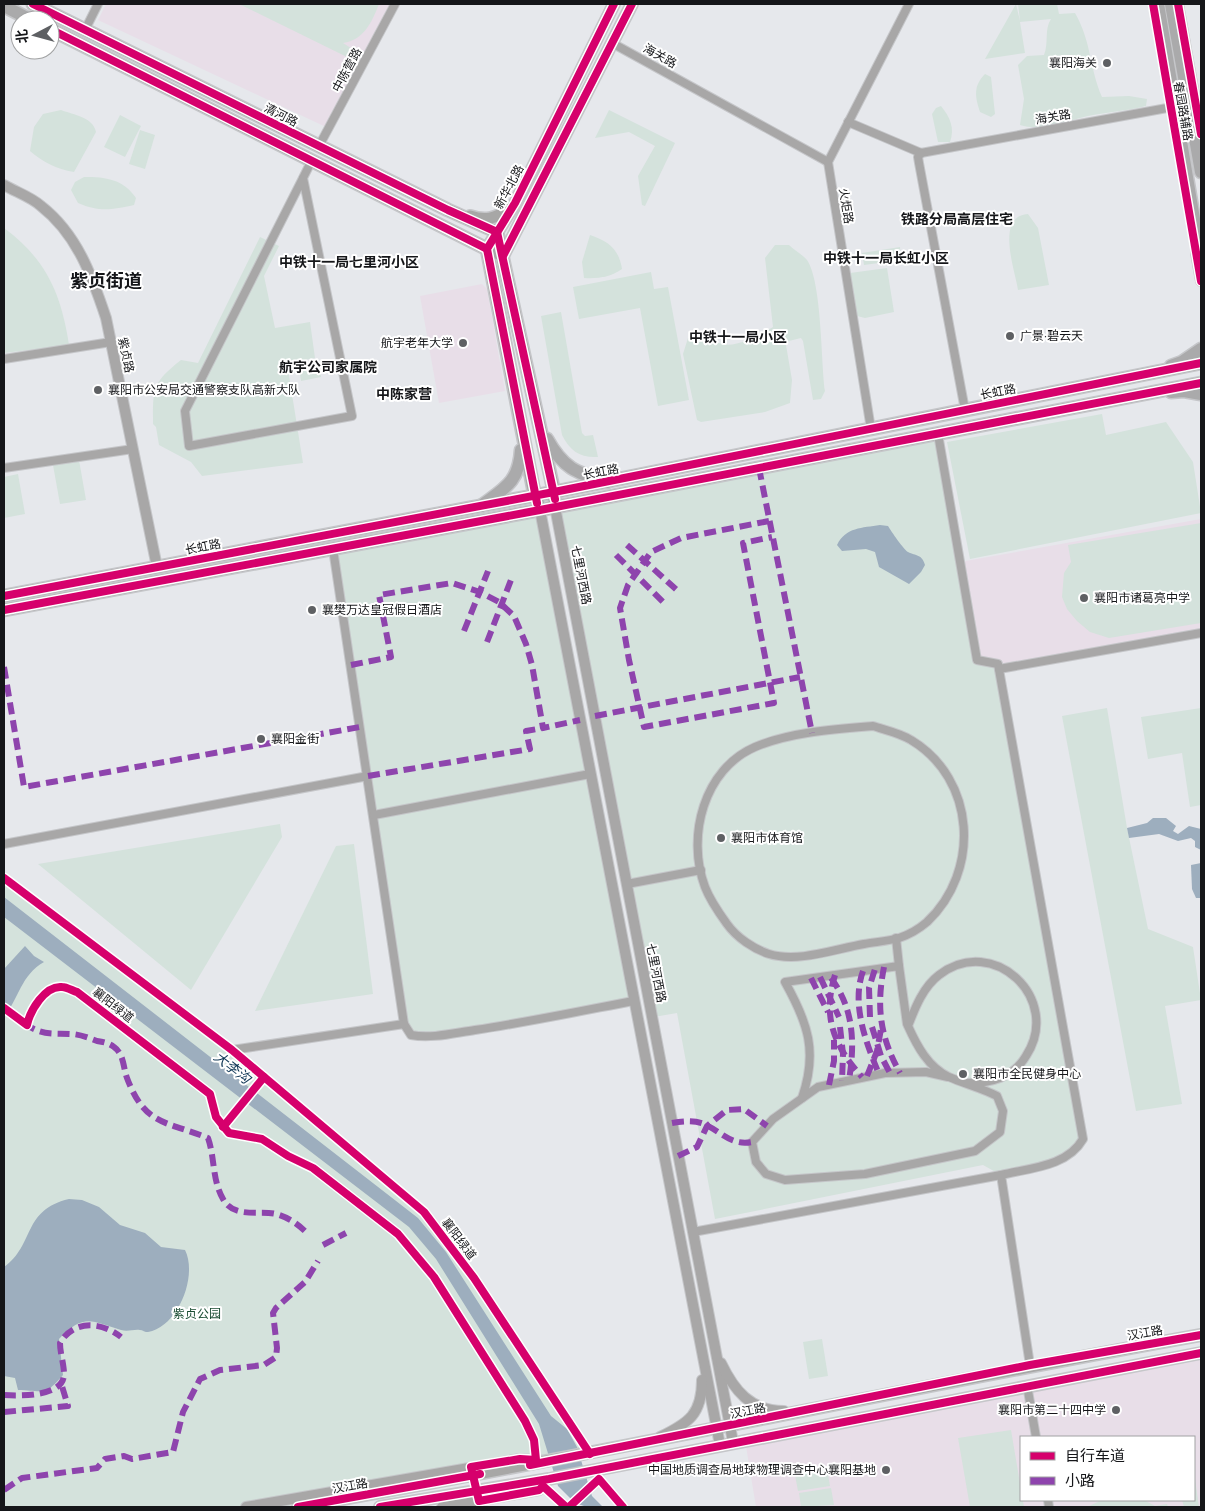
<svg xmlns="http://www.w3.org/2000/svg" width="1205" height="1511" font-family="Figtree,'Noto Sans SC',sans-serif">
	<rect width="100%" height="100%" fill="#e6e8ec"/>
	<!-- education -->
	<g fill="#e8dee8" fill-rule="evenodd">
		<path d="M106 4H392L326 127 98 20Z"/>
		<path d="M482 284 487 289 505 391 439 403 420 296Z"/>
		<path d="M1201 519V633L999 669 977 660 960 562Z"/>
		<path d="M1201 1353V1507H756L745 1440ZM1021 1437H1194V1500H1021Z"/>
	</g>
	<!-- green -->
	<g fill="#d4e2dc">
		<path d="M239 4H379C372 22 364 40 343 43L354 50 349 58Z"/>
		<path d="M1016 4 1020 21 1018 4H1057L1059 14 1075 13C1092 43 1089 67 1102 97L1129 96 1147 99 1146 106C1124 112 1101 112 1080 118 1061 123 1040 131 1020 125L1024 99 1018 65 1027 56 1044 55C1049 43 1044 29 1051 19L1020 22 1025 53 985 59Z"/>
		<path d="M985 74 991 77 995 114 991 117 980 112C975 97 973 86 985 74Z"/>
		<path d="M941 106C950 117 955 128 950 142H938L932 114 936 108Z"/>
		<path d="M61 110C74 115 93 117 96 132L74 172C56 169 43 162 30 151L34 127 43 114Z"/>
		<path d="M609 110 675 143 645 206 642 205 638 176 655 146 629 132 595 138Z"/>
		<path d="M120 115 141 126 125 157 104 147Z"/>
		<path d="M140 130 155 135 145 169 129 164Z"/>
		<path d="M84 177C106 177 123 179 136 198L134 205C111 210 99 212 78 203L71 190 75 182Z"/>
		<path d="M1028 214 1038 228 1049 285 1018 290C1015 270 995 216 1028 214Z"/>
		<path d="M4 228C47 260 61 294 69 345L4 353Z"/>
		<path d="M590 235C608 241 619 249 622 269 611 277 597 279 584 278L582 262Z"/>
		<path d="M260 237 279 246 264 276 275 328 310 322 315 358 287 363 303 463 202 476 191 462 159 445 156 427 153 424C153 388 152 383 181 360L198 363Z"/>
		<path d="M775 245H789C794 250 803 255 807 260 822 282 821 362 825 391L821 399 813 400 803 341 801 338 789 341 786 345 792 380 790 403 765 412 701 422 697 420 683 354 688 338C707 336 705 339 722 344 737 348 760 335 773 327L765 258Z"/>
		<path d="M900 247 901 260 864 265 862 253Z"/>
		<path d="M887 268 894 312 865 318 857 316 850 273Z"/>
		<path d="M651 272 654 289 668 287 689 400 658 406 640 308 579 319 573 287Z"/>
		<path d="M561 312 582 433 585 436 593 435 598 457C580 458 570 451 562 435L541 316Z"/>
		<path d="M319 364 321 377 301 381 299 368Z"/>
		<path d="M1102 414 1106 435 1166 422 1193 462 1201 513 970 559 947 442Z"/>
		<path d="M938 434 976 660 998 664 1045 949 1083 1139 1065 1158 1001 1175 983 1165 715 1219 677 1013 648 1018 555 507Z"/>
		<path d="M79 460 86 500 60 504 53 465Z"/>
		<path d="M18 474 25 514 4 518V477Z"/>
		<path d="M540 510 633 1001 512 1025 411 1035 404 1024 333 549Z"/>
		<path d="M1201 523V623L1109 638 1090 632 1077 621 1067 609 1062 597 1064 573 1071 562 1068 545Z"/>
		<path d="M1107 708 1127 828 1148 929 1193 947 1201 1000 1165 1006 1182 1104 1136 1111 1062 716Z"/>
		<path d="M1201 708V805L1190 807 1182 753 1148 759 1141 717Z"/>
		<path d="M280 824 282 837 191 990 38 864Z"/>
		<path d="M354 844 373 994 255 1011 336 846Z"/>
		<path d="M4 878 232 1050 424 1212 590 1454 296 1507H4Z"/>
		<path d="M822 1339 828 1376 809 1379 803 1342Z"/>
		<path d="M1011 1430 1024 1507H970L958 1438Z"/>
		<path d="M827 1469 830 1486 798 1491 795 1475Z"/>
		<path d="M1194 1472 1199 1507H1184L1182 1500H1194Z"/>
		<path d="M831 1488 834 1505 801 1507 799 1493Z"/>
		<path d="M1102 1500H1144L1155 1506 1167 1504 1168 1507H1087Z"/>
	</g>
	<!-- water -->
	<g fill="#9daebe">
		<path d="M880 525 888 526C891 531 904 550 908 552 916 556 922 554 925 565L921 572 909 584 879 567 875 552 866 549 842 551 837 545C846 527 862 528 880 525Z"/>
		<path d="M1153 818H1166L1176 826 1173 831 1178 834 1189 826 1201 829V850L1195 847V841L1191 838 1178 841 1159 834 1129 838 1127 828 1147 823Z"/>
		<path d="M1201 863V898H1196L1192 889 1191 865Z"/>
		<path d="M4 897 418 1218 446 1252 551 1416 567 1429 577 1447 592 1496 603 1507H587L575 1503 558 1486 539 1424 436 1259 409 1227 4 917Z"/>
		<path d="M25 946 34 956 44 962C21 975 19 998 4 1017V969Z"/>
		<path d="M69 1199 82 1200 99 1207 120 1225 145 1233 161 1247 185 1250C198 1276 178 1327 148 1332 142 1332 146 1331 140 1330 134 1329 128 1332 121 1330 92 1322 85 1312 59 1339L63 1375C45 1396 45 1391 18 1390L15 1378 4 1376V1267C35 1245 22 1210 69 1199Z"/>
	</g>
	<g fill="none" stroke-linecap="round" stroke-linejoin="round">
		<defs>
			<g id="minor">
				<path d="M85 30 98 4"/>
				<path d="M612 43 828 162"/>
				<path d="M848 122 921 153 1189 104"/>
				<path d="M319 146 395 4"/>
				<path d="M921 153 918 157 919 163 965 410"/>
				<path d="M303 178 352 416 189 446 185 411 303 178 312 160"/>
				<path d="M4 359 111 342"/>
				<path d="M871 429 828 162 909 4"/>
				<path d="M938 434 977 660 998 664 1083 1139C1067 1167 1029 1168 1001 1175L1030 1365"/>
				<path d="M4 468 133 449"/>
				<path d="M333 549 404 1024 411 1035C431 1039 454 1033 475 1030 528 1022 581 1011 633 1001"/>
				<path d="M999 669 1201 633"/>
				<path d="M873 726C885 730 900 733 911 740 976 779 981 871 927 922 920 928 908 935 899 938 888 941 875 942 864 944 835 949 798 963 769 954 754 949 737 938 727 924 719 913 710 900 705 887 686 836 704 769 755 747 790 732 836 729 873 726Z"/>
				<path d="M374 815 590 774"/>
				<path d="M4 844 368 776"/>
				<path d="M4 878 232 1050 424 1212 474 1278 590 1454"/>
				<path d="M627 884 701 870"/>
				<path d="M896 938 899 966"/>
				<path d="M27 1025C30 1011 45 985 62 987 67 987 73 991 77 992L210 1094 216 1117 229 1133 262 1139 288 1156 313 1168 398 1234 434 1277 525 1421 534 1440 536 1460"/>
				<path d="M232 1050 404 1024"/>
				<path d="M948 1077 926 1072 885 1073 818 1087 773 1119 752 1142 756 1162 766 1174 785 1180 865 1174 975 1151 1000 1132 1003 1111 997 1096C982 1088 965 1084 949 1077 928 1067 917 1046 908 1026 915 1008 923 987 939 975 993 933 1063 999 1026 1056 1013 1078 991 1083 967 1083"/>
				<path d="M802 1098C818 1052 808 1023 785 982L899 966 907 1024"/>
				<path d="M223 1127 264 1077"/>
				<path d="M693 1232 1001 1175"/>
				<path d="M1027 1385 1036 1437"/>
				<path d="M596 1470 599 1479 623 1507"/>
				<path d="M472 1472 480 1507"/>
				<path d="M543 1486 566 1507"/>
				<path d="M1048 1500 1049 1507"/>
				<path d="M569 1507 599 1479"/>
			</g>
			<g id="tertiary">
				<path d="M1178 4 1201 134"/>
				<path d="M4 185C16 192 31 197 41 206 77 234 92 276 106 318L157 567"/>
				<path d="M1196 253 1201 281"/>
				<path d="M555 507 733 1442"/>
				<path d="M540 510 720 1445"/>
				<path d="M721 1363C734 1390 750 1411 784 1411"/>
				<path d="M660 1437C689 1423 702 1414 702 1380"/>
				<path d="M246 1507 520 1459 543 1461"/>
				<path d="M442 1507 539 1490 549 1479"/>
			</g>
			<g id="secondary">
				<path d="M614 4 515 203 487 249 503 256 632 4"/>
				<path d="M470 216C485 221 495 219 508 209"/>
				<path d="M298 1507C600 1454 900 1389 1201 1335"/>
				<path d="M380 1507 549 1479 1201 1353"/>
			</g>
			<g id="primary">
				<path d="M33 4 448 210 497 232 554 492 555 507"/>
				<path d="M1158 4 1201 261"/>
				<path d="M1171 4 1201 172"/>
				<path d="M4 6 31 20"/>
				<path d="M50 29 487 249 533 487 540 510"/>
				<path d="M1171 366 1182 362 1201 349"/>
				<path d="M1171 392 1184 391 1201 394"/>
				<path d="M547 439C563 468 576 473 607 482"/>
				<path d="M481 506C505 488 519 482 521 450"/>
			</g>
			<g id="trunk">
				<path d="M4 596 554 492 1201 363"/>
				<path d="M4 610 540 510 1201 383"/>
			</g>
		</defs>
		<!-- minor casing -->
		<use href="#minor" stroke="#c5c6c9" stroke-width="10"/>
		<!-- tertiary casing -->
		<use href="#tertiary" stroke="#c5c6c9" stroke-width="12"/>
		<!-- secondary casing -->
		<use href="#secondary" stroke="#c5c6c9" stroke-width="14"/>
		<!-- primary casing -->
		<use href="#primary" stroke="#c5c6c9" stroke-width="15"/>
		<!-- trunk casing -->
		<use href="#trunk" stroke="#c5c6c9" stroke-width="15"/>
		<!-- minor -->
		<use href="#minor" stroke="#a8a7a7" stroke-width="8"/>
		<!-- tertiary -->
		<use href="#tertiary" stroke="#a8a7a7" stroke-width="10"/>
		<!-- secondary -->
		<use href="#secondary" stroke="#a7a7a6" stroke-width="11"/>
		<!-- primary -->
		<use href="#primary" stroke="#aaaaab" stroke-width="12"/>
		<!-- trunk -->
		<use href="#trunk" stroke="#acacae" stroke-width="12"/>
		<!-- quiet -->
		<g stroke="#8e44ad" stroke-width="6" stroke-dasharray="12 6" stroke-linecap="butt">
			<path d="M759 468 812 733"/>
			<path d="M769 521 681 538 651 552 628 585 620 608 629 660 644 727 774 703 743 543 772 537"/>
			<path d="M627 545 678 591"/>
			<path d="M616 555 665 604"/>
			<path d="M464 631 488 571"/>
			<path d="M487 642 511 580"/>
			<path d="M351 665 391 657 379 595 452 583 480 592 499 602 514 616 526 644 532 665 543 728 580 720"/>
			<path d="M4 667 24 787 360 727"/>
			<path d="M595 716 800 677"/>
			<path d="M368 776 530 749 526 731 543 728"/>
			<path d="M884 967C876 1007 880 1037 900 1073"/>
			<path d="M863 971C851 1004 866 1043 879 1074"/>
			<path d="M835 975C822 1017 834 1046 862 1077"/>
			<path d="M820 977 839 1017"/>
			<path d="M811 978 828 1012"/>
			<path d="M831 978C854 1009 855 1043 849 1080"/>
			<path d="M870 1017 869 988 875 969"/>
			<path d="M24 1023C42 1036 51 1033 71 1034 79 1034 89 1038 97 1041 103 1042 109 1043 114 1047 124 1054 123 1067 127 1078 145 1126 166 1121 208 1138 215 1158 212 1180 223 1199 234 1219 259 1210 276 1214 290 1218 299 1225 309 1235"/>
			<path d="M840 1027 843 1054 842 1081"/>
			<path d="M872 1027 881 1056 890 1073"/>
			<path d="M867 1076 877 1051 881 1029"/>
			<path d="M829 1085 834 1061V1040"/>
			<path d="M672 1123C683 1121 694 1120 704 1124 722 1132 731 1146 752 1142"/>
			<path d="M678 1156 697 1147 707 1126 727 1110 744 1109 767 1126"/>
			<path d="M323 1245 346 1233"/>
			<path d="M4 1395C20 1396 64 1397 64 1374 64 1364 60 1353 60 1343 74 1319 102 1322 121 1337"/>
			<path d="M4 1412 68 1406 61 1383"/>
			<path d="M4 1490 22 1478 97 1468 105 1459 124 1456 132 1459 173 1452 183 1412 200 1379 220 1370 264 1365 276 1357 277 1348 273 1313 276 1308 305 1282 318 1261"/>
		</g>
		<defs>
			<g id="cycleway">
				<path d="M33 4 448 210 497 232 555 499"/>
				<path d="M1153 4 1201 281"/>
				<path d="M1178 4 1201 134"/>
				<path d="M50 29 487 249"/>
				<path d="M503 256 632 4"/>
				<path d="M537 503 487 249 515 203 614 4"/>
				<path d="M4 596 554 492 1201 363"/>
				<path d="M4 610 540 510 1201 383"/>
				<path d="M4 878 232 1050 424 1212 474 1278 590 1454"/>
				<path d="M4 1008 27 1025C30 1011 45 985 62 987 67 987 73 991 77 992L210 1094 216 1117 229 1133 262 1139 288 1156 313 1168 398 1234 434 1277 525 1421 534 1440 536 1460 520 1459 471 1467 479 1501 539 1490 543 1486 566 1507"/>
				<path d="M223 1127 264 1077"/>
				<path d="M530 1465 1030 1365 1201 1335"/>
				<path d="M298 1507 480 1474"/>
				<path d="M380 1507 549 1479 1201 1353"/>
				<path d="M569 1507 599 1479 623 1507"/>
			</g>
		</defs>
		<!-- cycleway casing -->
		<use href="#cycleway" stroke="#fff" stroke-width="11"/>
		<!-- cycleway -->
		<use href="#cycleway" stroke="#d6006c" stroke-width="8"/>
	</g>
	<!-- markers -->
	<g fill="#5e6063" stroke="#fff" stroke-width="2">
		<circle cx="1107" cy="63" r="5"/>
		<circle cx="1010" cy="336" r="5"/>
		<circle cx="463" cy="343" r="5"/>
		<circle cx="98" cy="390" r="5"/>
		<circle cx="1084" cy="598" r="5"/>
		<circle cx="312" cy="610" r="5"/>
		<circle cx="261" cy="739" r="5"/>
		<circle cx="721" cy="838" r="5"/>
		<circle cx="963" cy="1074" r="5"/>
		<circle cx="1116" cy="1410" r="5"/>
		<circle cx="886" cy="1470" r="5"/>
	</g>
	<g text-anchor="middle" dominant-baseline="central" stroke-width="4" stroke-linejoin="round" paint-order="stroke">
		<!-- street labels -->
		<g font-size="12" fill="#151619" stroke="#fff">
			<text transform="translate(660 56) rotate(29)">海关路</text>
			<text transform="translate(347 70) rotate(-62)">中陈营路</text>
			<text transform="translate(1183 111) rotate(80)">春园路辅路</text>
			<text transform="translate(281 115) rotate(27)">清河路</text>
			<text transform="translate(1053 117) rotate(-10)">海关路</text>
			<text transform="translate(509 187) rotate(-62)">新华北路</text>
			<text transform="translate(846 206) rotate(81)">火炬路</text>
			<text transform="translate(126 355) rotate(78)">紫贞路</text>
			<text transform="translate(998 392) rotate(-11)">长虹路</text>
			<text transform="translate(601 472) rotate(-11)">长虹路</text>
			<text transform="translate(203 547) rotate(-11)">长虹路</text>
			<text transform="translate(581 575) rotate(79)">七里河西路</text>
			<text transform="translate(656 973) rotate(79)">七里河西路</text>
			<text transform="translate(113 1005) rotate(38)">襄阳绿道</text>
			<text transform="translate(459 1239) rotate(53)">襄阳绿道</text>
			<text transform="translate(1145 1333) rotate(-10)">汉江路</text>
			<text transform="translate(748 1411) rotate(-11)">汉江路</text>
			<text transform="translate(350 1486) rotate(-10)">汉江路</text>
		</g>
		<!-- poi labels -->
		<g font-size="12" fill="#151619" stroke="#fff" text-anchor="start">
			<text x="1097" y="63" text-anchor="end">襄阳海关</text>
			<text x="1020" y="336">广景·碧云天</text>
			<text x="453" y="343" text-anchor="end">航宇老年大学</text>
			<text x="108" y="390">襄阳市公安局交通警察支队高新大队</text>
			<text x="1094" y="598">襄阳市诸葛亮中学</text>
			<text x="322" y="610">襄樊万达皇冠假日酒店</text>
			<text x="271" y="739">襄阳金街</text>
			<text x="731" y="838">襄阳市体育馆</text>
			<text x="973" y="1074">襄阳市全民健身中心</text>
			<text x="1106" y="1410" text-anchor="end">襄阳市第二十四中学</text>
			<text x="876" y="1470" text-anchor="end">中国地质调查局地球物理调查中心襄阳基地</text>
		</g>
		<!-- park labels -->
		<g font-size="12" fill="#184b31" stroke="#fff">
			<text x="197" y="1314">紫贞公园</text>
		</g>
		<!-- neighbourhood labels -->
		<g font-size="14" font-weight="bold" fill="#151619" stroke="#fff">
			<text x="957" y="219">铁路分局高层住宅</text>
			<text x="886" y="258">中铁十一局长虹小区</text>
			<text x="349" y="262">中铁十一局七里河小区</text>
			<text x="738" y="337">中铁十一局小区</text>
			<text x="328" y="367">航宇公司家属院</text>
			<text x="404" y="394">中陈家营</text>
		</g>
		<!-- water labels -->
		<g font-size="14" font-style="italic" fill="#0e3655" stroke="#fff">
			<text transform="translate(232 1068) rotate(38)">大李沟</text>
		</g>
		<!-- district labels -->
		<g font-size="18" font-weight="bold" fill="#151619" stroke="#fff">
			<text x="106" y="281">紫贞街道</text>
		</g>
	</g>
	<!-- border -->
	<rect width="1205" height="1511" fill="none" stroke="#151619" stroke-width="10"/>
	<!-- legend -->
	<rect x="1020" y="1436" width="175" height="65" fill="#ffffff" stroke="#a1a2a3"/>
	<rect x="1030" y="1452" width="25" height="8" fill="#d6006c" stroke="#a1a2a3"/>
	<text x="1065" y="1461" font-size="15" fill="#151619">自行车道</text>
	<rect x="1030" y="1477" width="25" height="8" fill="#8e44ad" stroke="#a1a2a3"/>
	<text x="1065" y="1486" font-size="15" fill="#151619">小路</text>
	<!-- north arrow -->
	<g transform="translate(35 35) rotate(264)"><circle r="24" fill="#ffffff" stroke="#a1a2a3"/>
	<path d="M0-4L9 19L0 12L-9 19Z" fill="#5e6063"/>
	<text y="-8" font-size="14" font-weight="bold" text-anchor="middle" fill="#151619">北</text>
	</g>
</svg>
